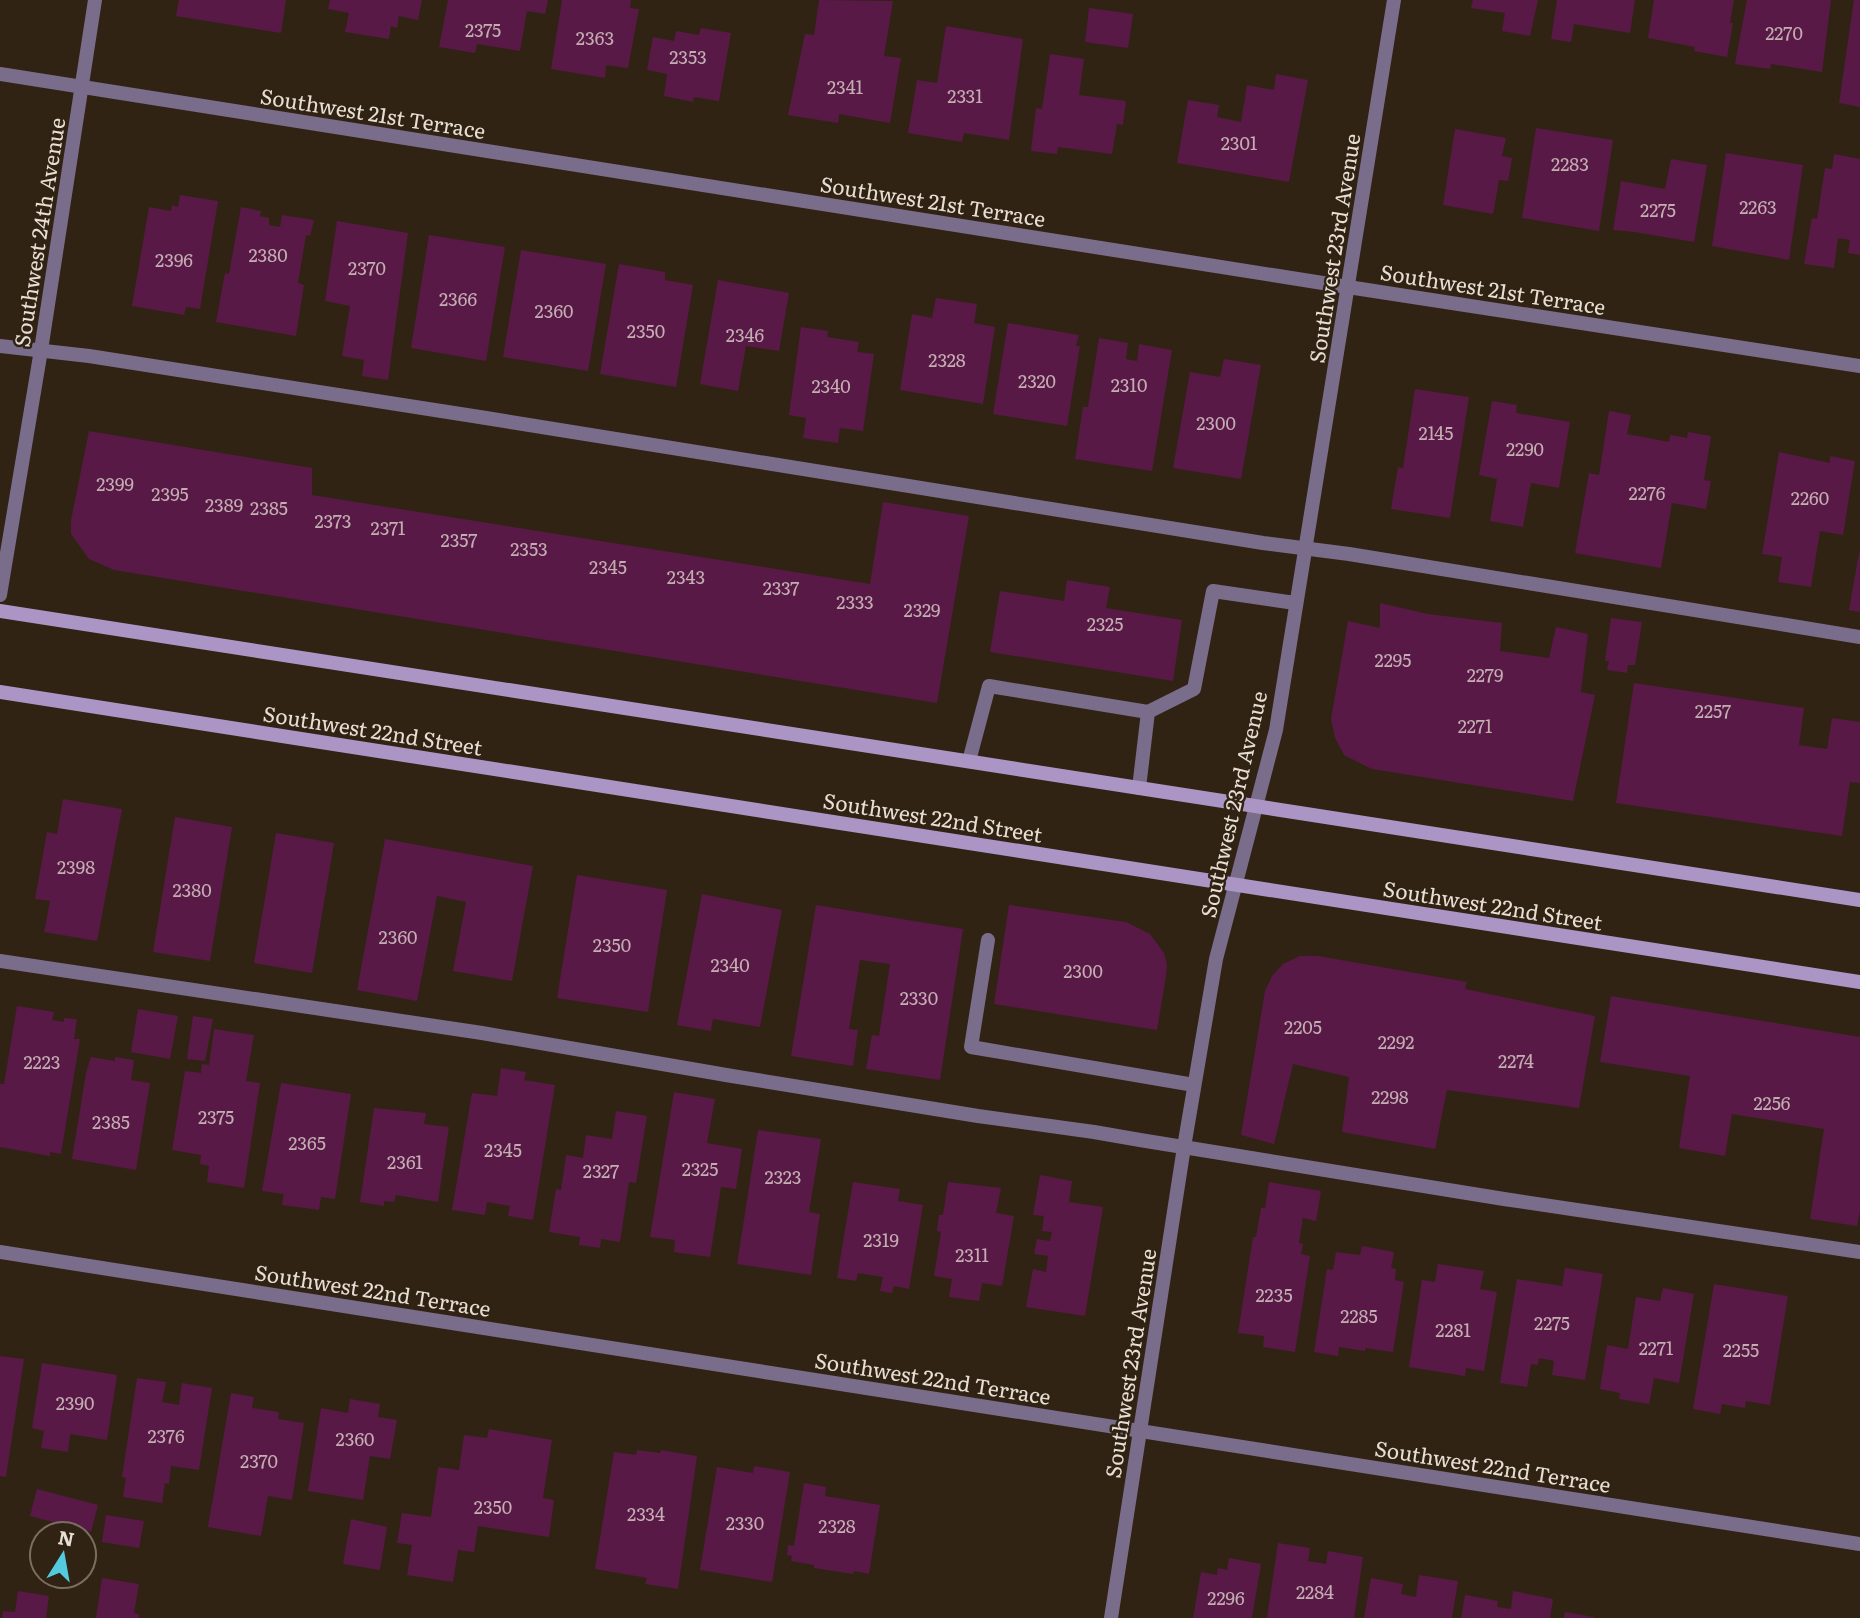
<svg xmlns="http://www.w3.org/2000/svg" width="1860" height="1618" font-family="Literata,serif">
	<rect width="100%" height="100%" fill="#302313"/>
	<!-- building -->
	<g fill="#581947">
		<path d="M179 0H286L281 33 176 16Z"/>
		<path d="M330 0H422L418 20 399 16 397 28 391 26 389 39 345 32 349 13 328 9Z"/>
		<path d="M448 0H548L545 14 527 11 520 51 477 44 475 53 439 47Z"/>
		<path d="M562 0H631L630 8 639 9 628 68 606 65 605 78 551 69Z"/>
		<path d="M819 0 893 1 884 56 901 58 890 123 839 114 838 123 788 115 805 34 814 35Z"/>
		<path d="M1473 0H1538L1530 36 1502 31 1505 13 1471 8Z"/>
		<path d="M1557 0H1635L1630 33 1574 24 1571 42 1551 39Z"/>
		<path d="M1654 0H1734L1730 23H1733L1727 57 1694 51 1695 47 1648 38Z"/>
		<path d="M1747 0H1831L1822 72 1771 64 1770 69 1735 64Z"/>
		<path d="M1854 0H1860V107L1839 103Z"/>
		<path d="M1089 8 1133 14 1128 48 1085 42Z"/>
		<path d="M946 26 1023 39 1009 140 964 133 962 142 908 133 917 80 937 83Z"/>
		<path d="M701 28 731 33 719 101 694 97 693 102 664 96 667 74 647 70 653 37 674 41 676 31 699 35Z"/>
		<path d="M1050 54 1084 59 1079 95 1126 101 1123 125 1117 124 1112 154 1058 147 1057 154 1031 151 1036 108 1042 109Z"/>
		<path d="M1276 74 1308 80 1289 182 1177 163 1188 100 1219 105 1217 117 1241 122 1247 85 1274 90Z"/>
		<path d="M1536 128 1613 140 1599 231 1522 218Z"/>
		<path d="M1455 129 1506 138 1502 156 1512 158 1510 170 1508 181 1499 180 1493 214 1443 205Z"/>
		<path d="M1726 153 1803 165 1789 260 1712 246Z"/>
		<path d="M1834 154 1860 159V255L1848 253 1850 240 1838 238 1834 268 1804 264 1812 218 1817 219 1825 168 1832 169Z"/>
		<path d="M1671 159 1707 165 1694 242 1635 232 1613 230 1621 181 1665 189Z"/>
		<path d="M180 195 218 201 200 309 186 307 184 315 132 306 149 207 171 211 172 205 178 207Z"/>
		<path d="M241 207 261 211 260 216 269 218V225L280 227 282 215 314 220 310 236 306 235 298 283 304 285 296 336 216 322 225 273 229 274Z"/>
		<path d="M337 221 408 233 388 380 362 376 364 360 342 356 350 306 325 301Z"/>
		<path d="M429 235 505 247 486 361 411 348Z"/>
		<path d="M521 250 606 264 588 371 503 357Z"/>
		<path d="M619 264 665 272V280L693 285 676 387 600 374Z"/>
		<path d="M718 280 789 293 779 351 746 346 738 391 700 384Z"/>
		<path d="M936 298 977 304 974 323 995 327 983 404 900 390 912 314 932 318Z"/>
		<path d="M1008 323 1079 335 1076 346H1080L1067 426 993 414Z"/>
		<path d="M801 327 828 331 827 337 859 342 857 352 874 354 863 431 840 428 838 443 803 438 806 418 789 415Z"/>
		<path d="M1099 338 1128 343 1126 359 1137 361 1139 344 1172 350 1152 471 1075 459 1083 407H1088Z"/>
		<path d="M1224 359 1261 365 1241 479 1173 468 1190 372 1220 377Z"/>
		<path d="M1415 389 1469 397 1450 518 1391 509 1398 467 1403 468Z"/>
		<path d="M1492 401 1517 405 1516 413 1570 422 1559 488 1531 483 1523 527 1490 521 1497 479 1479 475Z"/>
		<path d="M1609 411 1631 415 1627 434 1669 442 1670 435 1687 438 1688 432 1711 436 1704 480 1711 481 1706 509 1672 503 1661 568 1575 553 1589 473 1599 475Z"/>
		<path d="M89 431 312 468V495L870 584 883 502 969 516 937 703 114 570 89 559 71 534V520Z"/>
		<path d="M1779 452 1830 463V456L1855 461 1843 535 1820 531 1811 587 1778 582 1782 557 1762 554Z"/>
		<path d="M1859 553H1860V612L1849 610Z"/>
		<path d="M1067 580 1110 587 1106 608 1182 620 1173 681 990 652 1000 591 1064 601Z"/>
		<path d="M1380 603 1428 614 1502 623 1500 651 1549 658 1556 627 1588 634 1581 692 1595 695 1573 801 1372 769 1344 755 1335 738 1331 719 1348 621 1380 628Z"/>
		<path d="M1611 618 1642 622 1635 665H1628L1627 673 1607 670 1609 661H1605Z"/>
		<path d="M1634 683 1804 708 1799 745 1827 749 1832 718 1860 722V783L1850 782 1842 836 1616 803Z"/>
		<path d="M63 799 122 809 97 941 44 932 50 901 35 899 47 832 57 834Z"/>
		<path d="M175 817 232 827 210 961 153 952Z"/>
		<path d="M276 833 334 843 312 973 254 963Z"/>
		<path d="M385 839 533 866 512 981 453 971 466 902 437 896 417 1001 357 990Z"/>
		<path d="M577 875 667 890 648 1012 557 998Z"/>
		<path d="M702 894 782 910 760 1027 713 1019 711 1031 677 1025Z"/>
		<path d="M816 905 963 929 940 1080 866 1069 872 1035 879 1036 890 964 860 960 849 1029 858 1030 853 1066 791 1056Z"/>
		<path d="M1009 905 1126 922 1150 934 1164 953 1167 965 1166 976 1157 1030 994 1004Z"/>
		<path d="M1300 956H1318L1467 982 1465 989 1595 1016 1579 1108 1447 1090 1435 1149 1342 1132 1349 1077 1293 1064 1274 1144 1241 1135 1265 991 1272 976 1283 964Z"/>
		<path d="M1611 996 1860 1037V1210L1857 1226 1810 1219 1824 1129 1732 1114 1725 1156 1679 1148 1690 1076 1600 1062Z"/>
		<path d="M17 1006 54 1012 52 1020 64 1022V1018L77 1019 74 1039H80L61 1154 50 1152V1156L0 1147V1084H4Z"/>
		<path d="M138 1009 178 1016 170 1059 131 1052Z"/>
		<path d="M193 1016 213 1019 205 1061 187 1059Z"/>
		<path d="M214 1029 254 1035 246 1081 260 1083 244 1188 207 1182 209 1166 200 1164 201 1155 172 1150 185 1071 201 1073 202 1064 209 1065Z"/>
		<path d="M91 1057 115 1061V1057L134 1060 131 1080 150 1083 136 1170 72 1159 86 1073Z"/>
		<path d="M501 1068 526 1072 524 1080 555 1085 533 1220 508 1216 510 1206 487 1202 485 1215 452 1210 472 1093 497 1096Z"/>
		<path d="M281 1083 351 1094 335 1199 321 1197 319 1210 282 1205 284 1194 262 1191Z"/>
		<path d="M674 1092 715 1099 707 1143 742 1149 736 1189 721 1187 710 1257 674 1252 675 1240 650 1237Z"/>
		<path d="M374 1108 426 1113 424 1124 449 1127 438 1202 396 1195 394 1202 384 1201V1206L360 1202Z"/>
		<path d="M616 1111 647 1116 636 1183 629 1182 620 1242 601 1239 600 1248 579 1245 580 1237 549 1232 556 1189 561 1190 566 1155 583 1158 586 1135 612 1139Z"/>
		<path d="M758 1130 821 1139 809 1212 820 1214 811 1275 737 1264Z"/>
		<path d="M1040 1175 1072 1181 1069 1202 1103 1207 1085 1316 1026 1307 1033 1269 1046 1272 1048 1256 1034 1254 1037 1239 1050 1241 1052 1232 1042 1231 1044 1216 1033 1215Z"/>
		<path d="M853 1182 900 1189 898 1201 923 1205 909 1289 894 1286 892 1293 880 1291 883 1277 858 1273 856 1281 837 1278Z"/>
		<path d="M948 1182 1001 1188 996 1213 1014 1216 1002 1286 982 1283 979 1301 949 1297 952 1279 934 1276 941 1232 937 1231 939 1215H943Z"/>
		<path d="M1269 1182 1321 1191 1316 1221 1303 1218 1299 1243 1303 1244 1301 1254 1310 1256 1295 1352 1263 1347 1264 1336 1238 1333 1253 1237H1256L1261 1208H1265Z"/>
		<path d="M1362 1246 1394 1252 1391 1268 1396 1269 1395 1280 1404 1282 1393 1352 1365 1348V1351L1339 1347 1338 1356 1314 1352 1327 1269 1333 1270 1336 1252 1360 1255Z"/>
		<path d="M1438 1264 1484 1271 1480 1289 1497 1292 1484 1371 1466 1368 1465 1376 1409 1367 1422 1280 1435 1282Z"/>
		<path d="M1565 1268 1603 1274 1585 1380 1552 1375 1554 1361 1539 1358 1538 1365 1531 1364 1527 1387 1500 1383 1517 1279 1562 1286Z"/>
		<path d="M1714 1284 1788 1296 1770 1405 1746 1401 1745 1408 1722 1404 1720 1414 1693 1409Z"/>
		<path d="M1663 1288 1694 1294 1679 1383 1654 1378 1649 1404 1619 1399 1620 1393 1600 1389 1607 1345 1628 1349 1636 1297 1660 1301Z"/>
		<path d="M0 1356 24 1359 6 1477 0 1476Z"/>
		<path d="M42 1363 117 1375 107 1440 70 1434 68 1452 41 1448 44 1431 32 1428Z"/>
		<path d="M137 1378 166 1382 162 1402 179 1405 182 1383 212 1388 199 1470 171 1466 169 1484 165 1483 162 1503 123 1497 126 1478 122 1477Z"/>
		<path d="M231 1393 254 1397 252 1408 279 1412 278 1419 304 1423 292 1500 268 1496 261 1536 208 1527Z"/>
		<path d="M350 1399 380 1404 378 1417 397 1420 390 1459 370 1456 363 1500 308 1491 321 1408 348 1413Z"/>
		<path d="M489 1429 552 1440 543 1498 554 1500 549 1537 478 1526 474 1552 458 1550 453 1582 407 1575 412 1545 397 1543 402 1513 431 1517 438 1467 459 1470 464 1435 487 1438Z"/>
		<path d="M637 1450 660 1453 661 1450 697 1456 678 1589 645 1584 647 1578 595 1569 614 1452 636 1455Z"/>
		<path d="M754 1466 790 1472 772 1582 700 1570 717 1467 753 1473Z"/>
		<path d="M804 1483 826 1487 825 1496 880 1505 869 1574 854 1571 853 1574 814 1568V1565L791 1561 792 1556 787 1555 788 1545 794 1546Z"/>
		<path d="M37 1489 98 1505 91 1532 30 1516Z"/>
		<path d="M106 1515 144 1521 139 1548 102 1542Z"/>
		<path d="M351 1519 387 1527 380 1570 343 1564Z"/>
		<path d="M1278 1543 1310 1548 1308 1561 1326 1564 1328 1551 1363 1557 1354 1618H1267Z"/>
		<path d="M1229 1558 1261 1564 1252 1618H1193L1201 1572 1217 1575 1218 1568 1227 1570Z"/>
		<path d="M1419 1575 1458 1581 1452 1618H1364L1371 1578 1403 1584 1401 1594 1416 1597Z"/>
		<path d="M102 1578 139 1584 134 1613 139 1614V1618H96Z"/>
		<path d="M18 1591 49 1596 46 1618H2L3 1611 15 1612Z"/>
		<path d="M1513 1591 1553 1599 1550 1618H1461L1465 1595 1498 1601 1497 1607 1511 1609Z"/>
		<path d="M1565 1612 1594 1617V1618H1564Z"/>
	</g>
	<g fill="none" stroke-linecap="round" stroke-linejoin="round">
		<!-- lane -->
		<g stroke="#7a6d8b" stroke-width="14">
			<path d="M0 346 89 356 486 418 1263 543 1349 554 1860 637"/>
			<path d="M1148 712 1194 689 1213 591 1295 603"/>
			<path d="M969 761 989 686 1148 712 1139 788"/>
			<path d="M988 940 971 1047 1194 1085"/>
			<path d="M0 961 482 1033 732 1076 978 1116 1094 1132 1140 1140 1504 1199 1860 1252"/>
		</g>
		<!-- street -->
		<g stroke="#7a6d8b" stroke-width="14">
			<path d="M0 74 1348 287 1860 366"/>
			<path d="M0 595 41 350 95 0"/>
			<path d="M0 1252 1860 1544"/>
			<path d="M1111 1618 1184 1147 1216 959 1276 730 1394 0"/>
		</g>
		<!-- secondary -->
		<g stroke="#ab95c5" stroke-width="14">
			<path d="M0 611 1860 900"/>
			<path d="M0 692 1860 982"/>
		</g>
	</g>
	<g text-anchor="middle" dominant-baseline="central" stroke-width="5" stroke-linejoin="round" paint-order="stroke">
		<!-- number labels -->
		<g font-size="18" fill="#c3adb1">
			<text x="483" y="29">2375</text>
			<text x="1784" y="32">2270</text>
			<text x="595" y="37">2363</text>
			<text x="688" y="56">2353</text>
			<text x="845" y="86">2341</text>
			<text x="965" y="95">2331</text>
			<text x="1239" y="142">2301</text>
			<text x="1570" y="163">2283</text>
			<text x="1758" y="206">2263</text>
			<text x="1658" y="209">2275</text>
			<text x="268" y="254">2380</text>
			<text x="174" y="259">2396</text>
			<text x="367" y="267">2370</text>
			<text x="458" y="298">2366</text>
			<text x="554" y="310">2360</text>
			<text x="646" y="330">2350</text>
			<text x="745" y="334">2346</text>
			<text x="947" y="359">2328</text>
			<text x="1037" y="380">2320</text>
			<text x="1129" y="384">2310</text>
			<text x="831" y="385">2340</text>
			<text x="1216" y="422">2300</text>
			<text x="1436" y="432">2145</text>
			<text x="1525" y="448">2290</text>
			<text x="115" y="483">2399</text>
			<text x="1647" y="492">2276</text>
			<text x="170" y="493">2395</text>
			<text x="1810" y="497">2260</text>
			<text x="224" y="504">2389</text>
			<text x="269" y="507">2385</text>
			<text x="333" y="520">2373</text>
			<text x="388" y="527">2371</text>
			<text x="459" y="539">2357</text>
			<text x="529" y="548">2353</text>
			<text x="608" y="566">2345</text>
			<text x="686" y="576">2343</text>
			<text x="781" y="587">2337</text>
			<text x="855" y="601">2333</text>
			<text x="922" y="609">2329</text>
			<text x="1105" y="623">2325</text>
			<text x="1393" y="659">2295</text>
			<text x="1485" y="674">2279</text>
			<text x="1713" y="710">2257</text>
			<text x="1475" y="725">2271</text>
			<text x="76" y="866">2398</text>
			<text x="192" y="889">2380</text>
			<text x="398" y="936">2360</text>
			<text x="612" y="944">2350</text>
			<text x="730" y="964">2340</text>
			<text x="1083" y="970">2300</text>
			<text x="919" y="997">2330</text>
			<text x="1303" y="1026">2205</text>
			<text x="1396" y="1041">2292</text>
			<text x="1516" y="1060">2274</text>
			<text x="42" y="1061">2223</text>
			<text x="1390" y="1096">2298</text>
			<text x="1772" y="1102">2256</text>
			<text x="216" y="1116">2375</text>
			<text x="111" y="1121">2385</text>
			<text x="307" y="1142">2365</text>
			<text x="503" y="1149">2345</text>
			<text x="405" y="1161">2361</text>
			<text x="700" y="1168">2325</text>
			<text x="601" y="1170">2327</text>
			<text x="783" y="1176">2323</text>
			<text x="881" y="1239">2319</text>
			<text x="972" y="1254">2311</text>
			<text x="1274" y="1294">2235</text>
			<text x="1359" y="1315">2285</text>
			<text x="1552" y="1322">2275</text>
			<text x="1453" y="1329">2281</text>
			<text x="1656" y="1347">2271</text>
			<text x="1741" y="1349">2255</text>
			<text x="75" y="1402">2390</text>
			<text x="166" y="1435">2376</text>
			<text x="355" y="1438">2360</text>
			<text x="259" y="1460">2370</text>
			<text x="493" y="1506">2350</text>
			<text x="646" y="1513">2334</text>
			<text x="745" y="1522">2330</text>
			<text x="837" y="1525">2328</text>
			<text x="1315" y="1591">2284</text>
			<text x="1226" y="1597">2296</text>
		</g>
		<!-- street labels -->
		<g font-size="21" fill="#e7ded4" stroke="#302313">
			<text transform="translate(373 112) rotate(9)">Southwest 21st Terrace</text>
			<text transform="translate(933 200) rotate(9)">Southwest 21st Terrace</text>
			<text transform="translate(38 232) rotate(-81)">Southwest 24th Avenue</text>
			<text transform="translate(1333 248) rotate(-81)">Southwest 23rd Avenue</text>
			<text transform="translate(1493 288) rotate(9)">Southwest 21st Terrace</text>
			<text transform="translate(373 729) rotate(9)">Southwest 22nd Street</text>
			<text transform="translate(1232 804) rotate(-77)">Southwest 23rd Avenue</text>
			<text transform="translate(933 816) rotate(9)">Southwest 22nd Street</text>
			<text transform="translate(1493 904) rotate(9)">Southwest 22nd Street</text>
			<text transform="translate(373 1289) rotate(9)">Southwest 22nd Terrace</text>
			<text transform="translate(1129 1363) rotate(-81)">Southwest 23rd Avenue</text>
			<text transform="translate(933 1377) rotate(9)">Southwest 22nd Terrace</text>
			<text transform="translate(1493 1465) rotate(9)">Southwest 22nd Terrace</text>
		</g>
	</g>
	<!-- north arrow -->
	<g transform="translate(63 1555) rotate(11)"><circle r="33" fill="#302313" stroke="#796e60" stroke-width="2"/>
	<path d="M0-5L12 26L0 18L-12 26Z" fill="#54cade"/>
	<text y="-10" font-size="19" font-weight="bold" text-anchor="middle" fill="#e7ded4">N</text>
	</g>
</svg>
